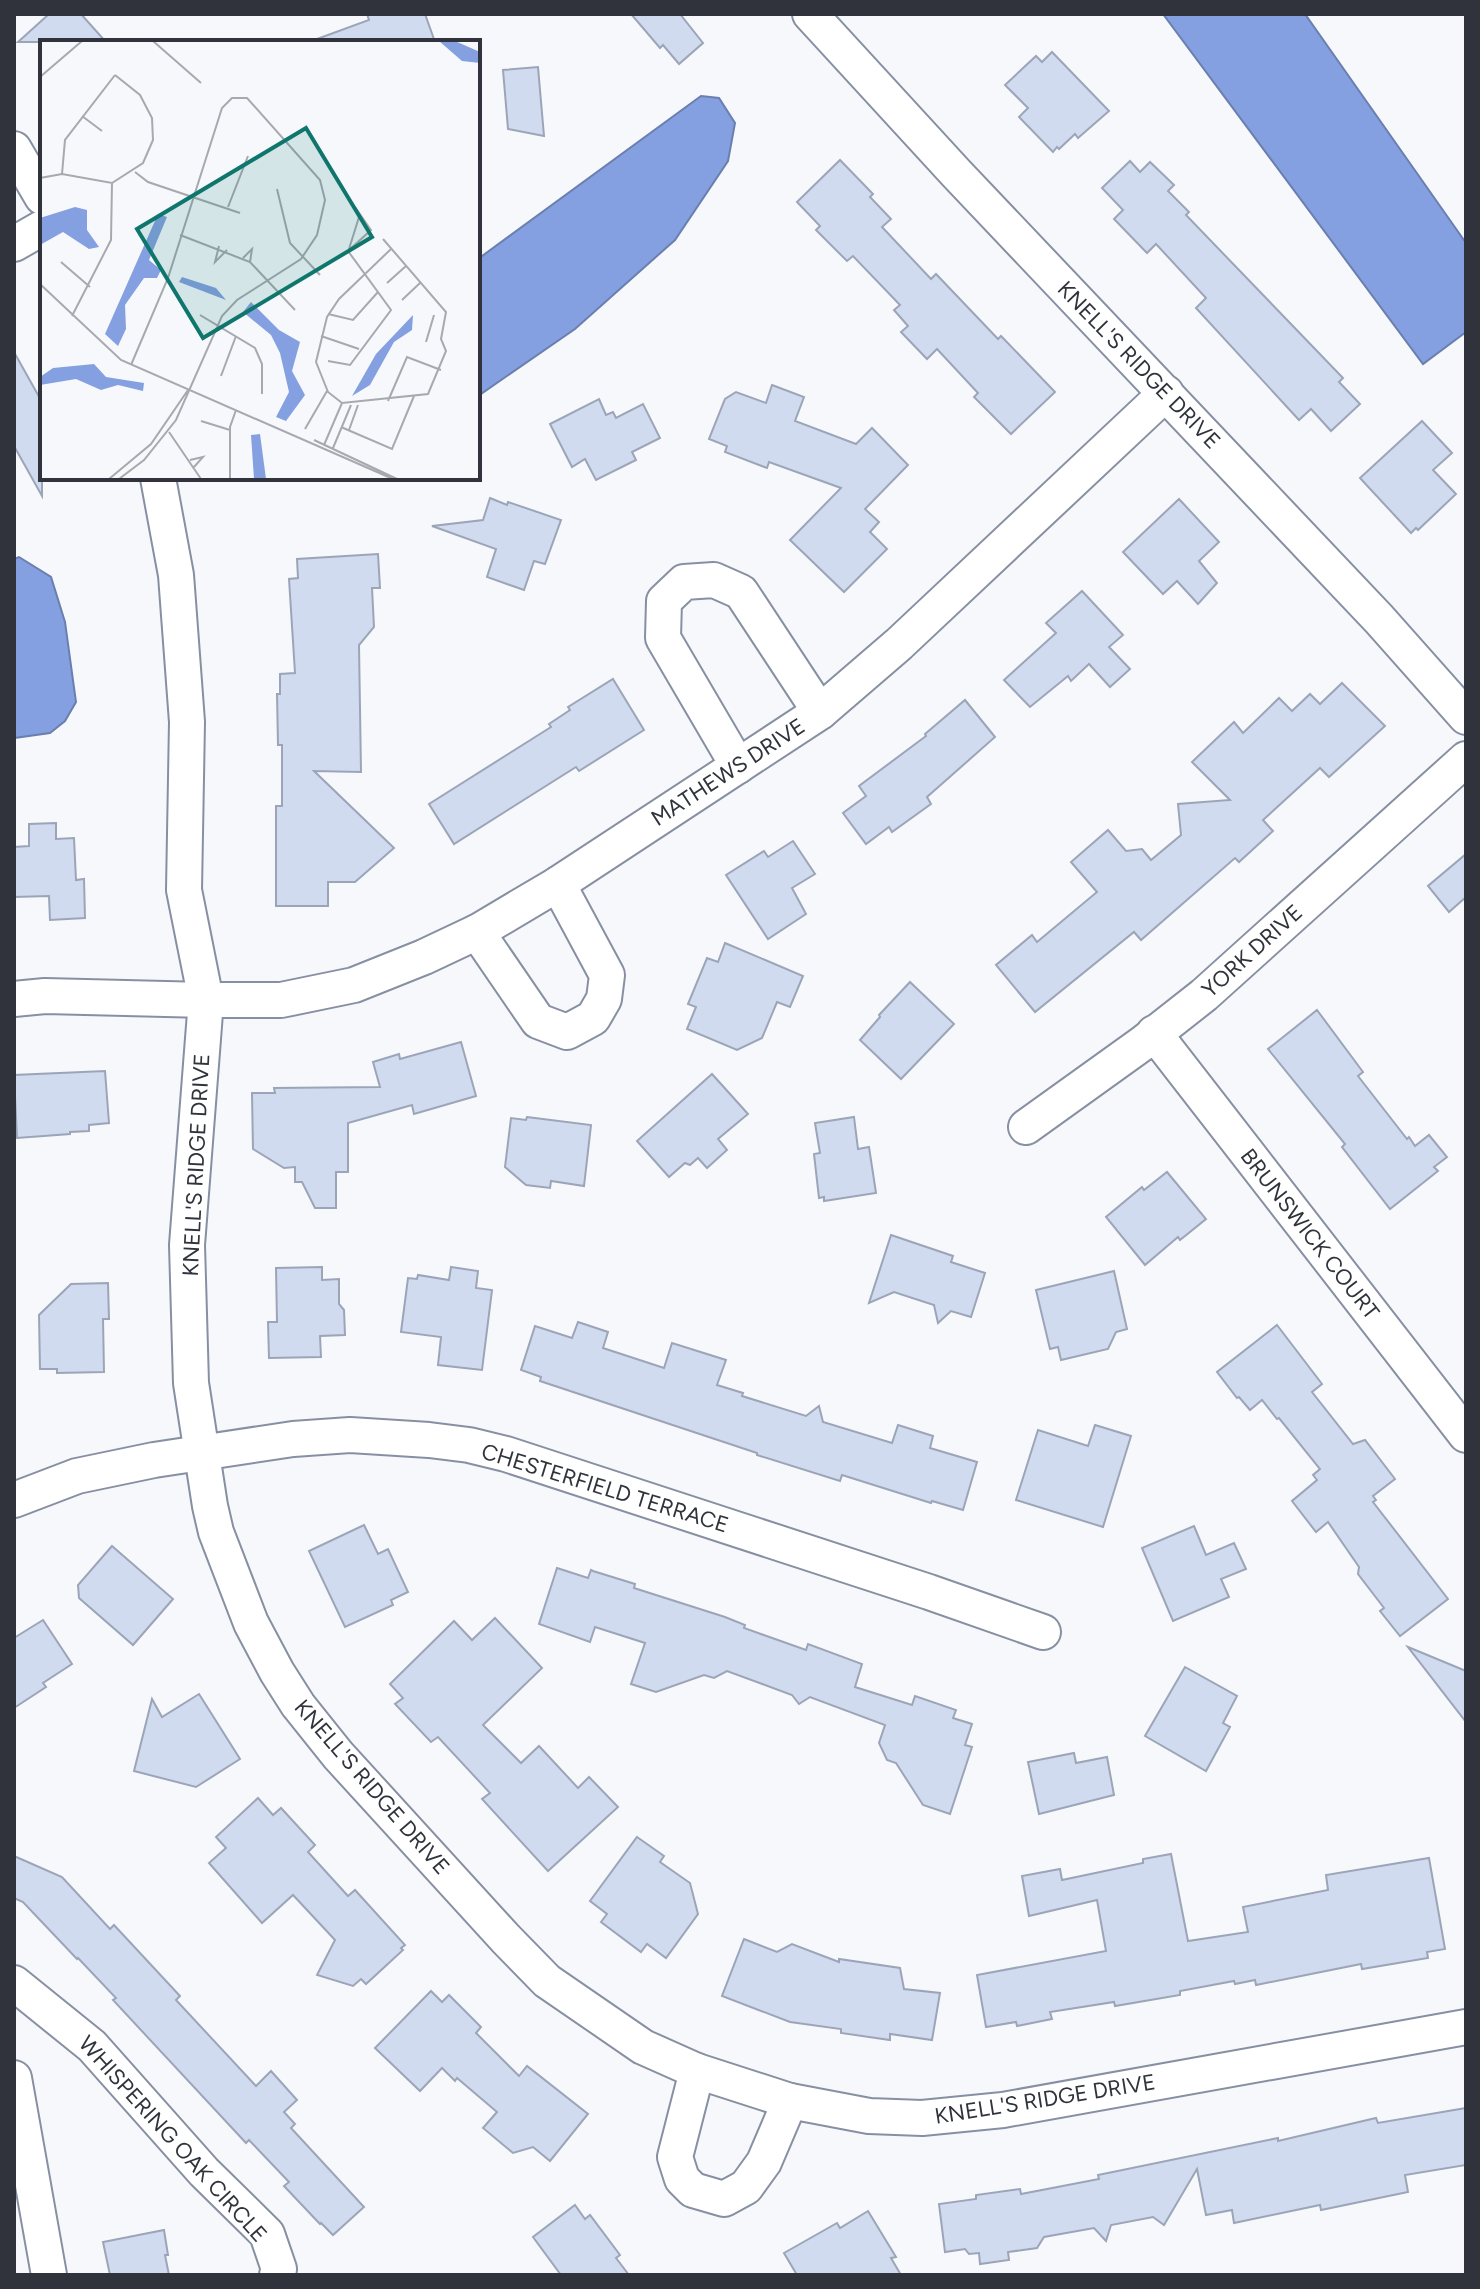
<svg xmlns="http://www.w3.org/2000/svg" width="1480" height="2289" font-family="Figtree,sans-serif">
	<rect width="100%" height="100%" fill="#f6f8fc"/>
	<!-- water -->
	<g fill="#84a0e1" stroke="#6b7faf" stroke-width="2">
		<path d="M1163 14H1305L1466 243V332L1423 364Z"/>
		<path d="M701 96 719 98 735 123 728 161 675 240 575 329 478 396V259Z"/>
		<path d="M19 557 51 577 65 622 76 702 65 721 50 733 14 738V559Z"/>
	</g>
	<!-- building -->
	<g fill="#d1dbef" stroke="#9ca5b8" stroke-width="2">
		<path d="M49 14H81L106 42H18Z"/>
		<path d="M367 14H425L435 42H317V39L369 20Z"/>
		<path d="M631 14H680L703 43 679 64 663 45 660 48Z"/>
		<path d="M1052 52 1109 111 1078 138 1075 134 1059 149 1057 147 1053 152 1019 117 1028 108 1005 85 1036 56 1042 62Z"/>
		<path d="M538 67 544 136 508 129 503 70Z"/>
		<path d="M840 160 873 194 870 197 891 219 882 227 931 279 936 274 998 339 1001 336 1055 392 1011 434 974 397 978 393 937 349 927 359 901 332 908 326 894 310 900 305 853 256 847 261 816 230 820 226 797 202Z"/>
		<path d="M1130 161 1140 172 1150 162 1174 185 1168 191 1189 212 1186 215 1343 378 1339 382 1360 404 1331 431 1311 409 1299 420 1196 308 1206 298 1156 244 1147 253 1114 219 1123 210 1102 188Z"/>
		<path d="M14 352 42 402V496L14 446Z"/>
		<path d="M772 385 804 397 795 421 856 444 872 428 908 465 865 509 879 522 870 532 887 549 844 592 790 540 841 488 769 462 767 468 725 452 727 446 709 439 725 399 736 392 766 403Z"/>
		<path d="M599 399 606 415 613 412 616 418 643 404 660 438 632 452 636 460 596 480 585 459 572 467 550 424Z"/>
		<path d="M1422 421 1452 453 1433 470 1456 494 1418 530 1416 528 1411 533 1360 478Z"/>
		<path d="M490 498 507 505 508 502 561 520 545 564 534 561 524 590 487 577 496 549 432 526 483 520Z"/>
		<path d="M1179 499 1219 542 1199 561 1217 583 1198 604 1177 581 1163 594 1123 552Z"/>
		<path d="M378 554 380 588H372L374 627 359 645 361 772 314 771 394 848 355 882H328V906H276V806H282V745H278L277 694H280V674L295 673 289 579 298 578 297 559Z"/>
		<path d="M1082 591 1123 635 1109 647 1130 669 1110 687 1089 664 1071 681 1068 676 1030 707 1004 680 1056 633 1046 623Z"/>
		<path d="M613 679 644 730 579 771 576 767 454 844 429 804 551 727 549 724 570 710 568 707Z"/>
		<path d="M1342 683 1385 726 1329 777 1320 768 1263 820 1273 831 1239 862 1235 858 1141 940 1134 932 1035 1012 996 965 1032 935 1037 942 1097 892 1071 862 1108 830 1126 851 1142 849 1151 860 1181 835 1178 804 1230 800 1192 762 1234 722 1243 733 1279 698 1292 711 1310 694 1320 704Z"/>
		<path d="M965 700 995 737 927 797 931 804 892 832 889 827 866 844 843 813 866 796 859 786 926 736 925 734Z"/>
		<path d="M56 823V839L74 838 76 880 84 879 85 918 50 920 49 896 14 897V847L29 846V824Z"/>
		<path d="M793 841 815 874 792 888 806 914 768 939 726 875 764 851 768 857Z"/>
		<path d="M1466 854V897L1449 912 1428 886Z"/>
		<path d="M725 943 803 976 790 1007 777 1002 762 1038 737 1050 687 1029 696 1007 688 1004 707 958 718 962Z"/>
		<path d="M910 982 954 1024 901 1079 860 1040 880 1017 879 1015Z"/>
		<path d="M1317 1010 1363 1072 1358 1076 1407 1139 1409 1137 1415 1146 1429 1135 1447 1157 1434 1167 1438 1171 1390 1209 1342 1147 1345 1144 1268 1049Z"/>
		<path d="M461 1042 476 1096 414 1114 412 1105 348 1123V1172H336V1208H315L302 1182H295V1167L284 1168 253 1149 252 1093H275L274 1088 380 1087 373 1062 399 1054 400 1059Z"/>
		<path d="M105 1071 109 1123 89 1125V1131L70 1132V1134L17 1138 14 1075Z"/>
		<path d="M712 1074 748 1114 718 1139 727 1150 707 1168 698 1158 690 1165 685 1163 669 1177 637 1141Z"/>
		<path d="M527 1117 591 1125 584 1186 551 1181 550 1188 526 1185 505 1167 511 1118 526 1120Z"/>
		<path d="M854 1117 858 1149 869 1147 876 1193 824 1201V1197L819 1198 814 1154 820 1153 815 1123Z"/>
		<path d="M1167 1172 1206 1219 1180 1240 1178 1237 1145 1265 1106 1217 1142 1187 1144 1190Z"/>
		<path d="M891 1235 953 1256 951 1262 985 1273 971 1317 951 1311 938 1323 934 1305 894 1292 869 1303Z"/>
		<path d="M322 1267V1280L339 1279V1304L344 1310 345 1335 320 1336 321 1357 269 1358 268 1322H277L276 1268Z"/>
		<path d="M451 1267 478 1271 476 1288 492 1290 482 1370 438 1365 441 1337 401 1332 408 1278 417 1279 418 1275 449 1280Z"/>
		<path d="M1114 1271 1127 1329 1116 1332 1108 1349 1061 1360 1058 1347 1050 1349 1036 1290Z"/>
		<path d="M108 1283 109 1319H103L104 1372 57 1373V1369H40L39 1315 71 1284Z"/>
		<path d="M578 1322 608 1332 603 1348 664 1368 672 1343 726 1360 717 1385 743 1393 742 1396 806 1416 819 1406 823 1422 892 1443 898 1425 933 1436 930 1448 977 1462 963 1510 932 1501 931 1503 842 1475 840 1481 757 1455V1453L540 1381 541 1377 521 1370 535 1326 572 1338Z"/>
		<path d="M1277 1325 1322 1384 1312 1392 1353 1444 1365 1440 1395 1479 1373 1496 1376 1500 1373 1502 1448 1599 1400 1636 1380 1611 1384 1608 1358 1574 1359 1567 1328 1522 1316 1532 1292 1501 1317 1480 1313 1475 1320 1469 1279 1418 1277 1419 1262 1400 1250 1410 1239 1397 1237 1398 1217 1372Z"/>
		<path d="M1095 1425 1131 1436 1103 1527 1016 1500 1038 1430 1088 1446Z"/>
		<path d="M364 1525 378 1554 388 1549 408 1592 391 1600 393 1605 345 1627 309 1551Z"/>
		<path d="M1194 1526 1206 1555 1234 1543 1246 1569 1221 1579 1229 1597 1173 1621 1142 1548Z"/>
		<path d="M112 1546 173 1599 133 1645 79 1598 78 1585Z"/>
		<path d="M557 1568 588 1578 591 1570 593 1571 635 1584 634 1588 725 1617 745 1625 744 1628 806 1650 808 1644 862 1664 855 1687 912 1705 915 1696 956 1710 953 1718 972 1724 965 1745 972 1747 950 1814 923 1805 896 1763 887 1760 879 1743 885 1725 810 1697 799 1704 792 1695 727 1671 714 1678 704 1675 656 1692 631 1684 645 1643 595 1627 590 1642 539 1624Z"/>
		<path d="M495 1618 542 1668 483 1725 521 1763 539 1746 578 1788 589 1777 618 1807 548 1871 482 1799 490 1793 438 1737 431 1742 395 1704 403 1698 390 1684 454 1621 472 1640Z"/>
		<path d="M43 1620 72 1664 43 1683 46 1687 14 1708V1638Z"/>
		<path d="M1408 1647 1466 1671V1722Z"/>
		<path d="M1185 1667 1237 1696 1223 1723 1230 1727 1206 1771 1145 1736Z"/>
		<path d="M199 1694 240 1759 196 1787 134 1771 152 1699 162 1717Z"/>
		<path d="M1074 1753 1076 1763 1107 1757 1114 1795 1039 1814 1028 1762Z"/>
		<path d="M258 1798 273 1815 281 1808 315 1845 308 1852 348 1896 355 1890 405 1945 401 1948 403 1950 366 1984 361 1979 353 1986 317 1975 335 1940 293 1895 262 1923 209 1863 226 1848 216 1837Z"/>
		<path d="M637 1837 664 1856 660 1862 690 1883 698 1914 666 1958 647 1944 641 1952 601 1922 607 1914 590 1901Z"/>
		<path d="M1171 1854 1188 1941 1248 1932 1243 1907 1328 1890 1326 1875 1429 1858 1445 1949 1427 1952 1428 1958 1362 1969 1361 1964 1256 1985 1255 1980 1235 1984 1234 1981 1180 1991V1995L1115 2006 1114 2002 1050 2012 1052 2019 1017 2026 1016 2022 986 2027 977 1975 1106 1951 1097 1900 1029 1916 1022 1876 1060 1869 1062 1880 1143 1863V1859Z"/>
		<path d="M14 1856 62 1877 110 1929 114 1925 180 1996 176 2000 256 2086 271 2071 297 2100 284 2112 295 2124 291 2128 364 2207 333 2235 321 2223 320 2224 284 2186 289 2182 249 2140 246 2143 113 2000 116 1998 78 1958 77 1959 23 1902 14 1898Z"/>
		<path d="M744 1939 777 1952 792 1944 839 1962V1959L900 1968 904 1989 940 1993 932 2040 890 2034V2040L841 2033V2029L790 2022 722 1996Z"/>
		<path d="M431 1991 442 2002 449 1995 481 2027 476 2033 519 2076 527 2066 588 2114 550 2161 533 2147 513 2153 483 2128 497 2112 457 2078 455 2081 442 2068 420 2091 375 2048Z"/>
		<path d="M1466 2108V2165L1405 2175 1408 2192 1321 2210 1320 2205 1234 2223 1232 2210 1206 2215 1197 2169 1164 2225 1153 2217 1111 2225 1106 2241 1094 2228 1044 2237 1037 2248 1008 2252 1009 2260 980 2264 979 2253 969 2254 965 2249 945 2252 939 2204 976 2199V2195L1020 2189 1021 2194 1099 2179 1098 2175 1278 2138V2141L1376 2118 1378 2123Z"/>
		<path d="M575 2205 585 2219 590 2215 620 2255 616 2258 629 2275H561L533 2237Z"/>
		<path d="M868 2211 896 2257 891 2258 901 2275H797L784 2253 837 2223 840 2228Z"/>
		<path d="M164 2230 168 2255H165L169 2275H110L103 2242Z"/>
	</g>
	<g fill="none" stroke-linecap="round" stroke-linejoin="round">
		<defs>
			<g id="minor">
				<path d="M810 14 956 173 1379 619 1466 717"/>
				<path d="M14 149 42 197"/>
				<path d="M14 244 42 228"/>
				<path d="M158 478 176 575 187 722 184 890 206 1000 187 1245 191 1383 210 1506 216 1532 251 1623 277 1672 298 1705 338 1755 506 1939 547 1981 643 2047 697 2071 790 2101 869 2116 922 2118 1003 2110 1466 2027"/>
				<path d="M738 766 663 638 664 601 684 582 714 580 741 592 820 712"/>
				<path d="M477 932 538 1021 567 1032 593 1018 604 999 607 975 558 884"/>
				<path d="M14 999 45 996 206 1000H281L354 985 424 957 477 932 558 884 820 712 899 644 1166 393"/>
				<path d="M1154 1033 1466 1435"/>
				<path d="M1026 1127 1143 1043 1204 995 1466 759"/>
				<path d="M14 1500 77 1476 154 1460 293 1439 350 1435 429 1440 469 1445 506 1454 929 1592 1043 1632"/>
				<path d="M14 1983 92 2046 204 2172 267 2234 279 2269 277 2275"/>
				<path d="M697 2071 675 2157 682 2179 693 2190 724 2199 746 2187 764 2162 790 2101"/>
				<path d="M14 2078 49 2275"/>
			</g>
		</defs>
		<!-- minor casing -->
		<use href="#minor" stroke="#8790a2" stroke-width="38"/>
		<!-- minor -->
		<use href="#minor" stroke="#fff" stroke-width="34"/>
	</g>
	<g text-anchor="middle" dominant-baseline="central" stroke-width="7" stroke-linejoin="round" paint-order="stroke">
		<!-- street labels -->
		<g font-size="22" fill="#30333b" stroke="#fff">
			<text transform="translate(1139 365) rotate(46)">KNELL'S RIDGE DRIVE</text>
			<text transform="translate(728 772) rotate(-33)">MATHEWS DRIVE</text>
			<text transform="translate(1252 951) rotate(-42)">YORK DRIVE</text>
			<text transform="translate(196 1165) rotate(-87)">KNELL'S RIDGE DRIVE</text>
			<text transform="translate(1310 1234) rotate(52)">BRUNSWICK COURT</text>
			<text transform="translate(605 1488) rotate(17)">CHESTERFIELD TERRACE</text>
			<text transform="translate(372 1787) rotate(49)">KNELL'S RIDGE DRIVE</text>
			<text transform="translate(1045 2099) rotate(-9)">KNELL'S RIDGE DRIVE</text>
			<text transform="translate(173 2139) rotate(48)">WHISPERING OAK CIRCLE</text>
		</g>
	</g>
	<!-- overview -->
	<g transform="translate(40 40)">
		<rect width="440" height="440" fill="#f6f8fc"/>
		<path d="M399 1H415L440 12V23L422 21ZM35 167 47 170V190L59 207 49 209 23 192 0 205V178ZM118 174 127 177 109 220 121 230 117 238H104L85 265 86 289 78 306 65 294ZM142 237 176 248 186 260 139 242ZM211 262 239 290 260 302 252 331 265 355 246 381 236 377 249 352 240 313 231 295 203 272ZM373 275 372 290 354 302 330 345 312 356 336 314ZM54 324 66 337 104 343 103 351 78 345 61 350 36 339 0 345V337L13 328ZM220 394 226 439H214L211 395Z" fill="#84a0e1"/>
		<path fill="none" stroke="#a7a9af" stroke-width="2" d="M113 1 161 43M0 37 42 1M42 76 62 91M95 132 108 142 200 173M22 134 25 100 75 35M0 138 22 134 72 143 103 123 113 100 112 78 100 55 75 35M237 149 250 203 280 235M188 167 208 116M140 195 210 222 255 270M343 199 406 272 401 299 406 311 388 354 302 363 288 352 276 322 287 277 299 259 351 209M179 206 175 222 187 210M309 209 319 177M308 211 331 190 315 167M203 218 212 209 210 222M21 222 50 247M347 243 366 226M0 244 81 320 353 439M362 260 380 243M288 274 313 280 338 252M160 275 215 308 222 324V354M32 276 71 200 72 143M281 296 319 309M386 302 394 275M288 321 310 325 351 270 308 211M181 336 196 296M348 361 367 317 401 330M161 381 190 390M301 387 352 409 374 356M265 389 287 351M309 390 318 365M129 392 161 439M274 400 357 439M284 405 302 363M293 408 311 365M150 420 163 417 154 427M69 439 111 404 148 350M79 439 104 420 136 380 182 276 197 260 261 219 277 195 285 160 280 140 207 58H192L182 68 128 238 91 325M190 439V387L196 370"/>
		<path fill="#0f766e" fill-opacity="0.15" stroke="#0f766e" stroke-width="4" d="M266 88 332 197 163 298 97 189Z"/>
		<rect width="440" height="440" fill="none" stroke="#30333b" stroke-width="4"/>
	</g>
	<!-- border -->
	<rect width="1480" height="2289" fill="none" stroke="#30333b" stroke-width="32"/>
</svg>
